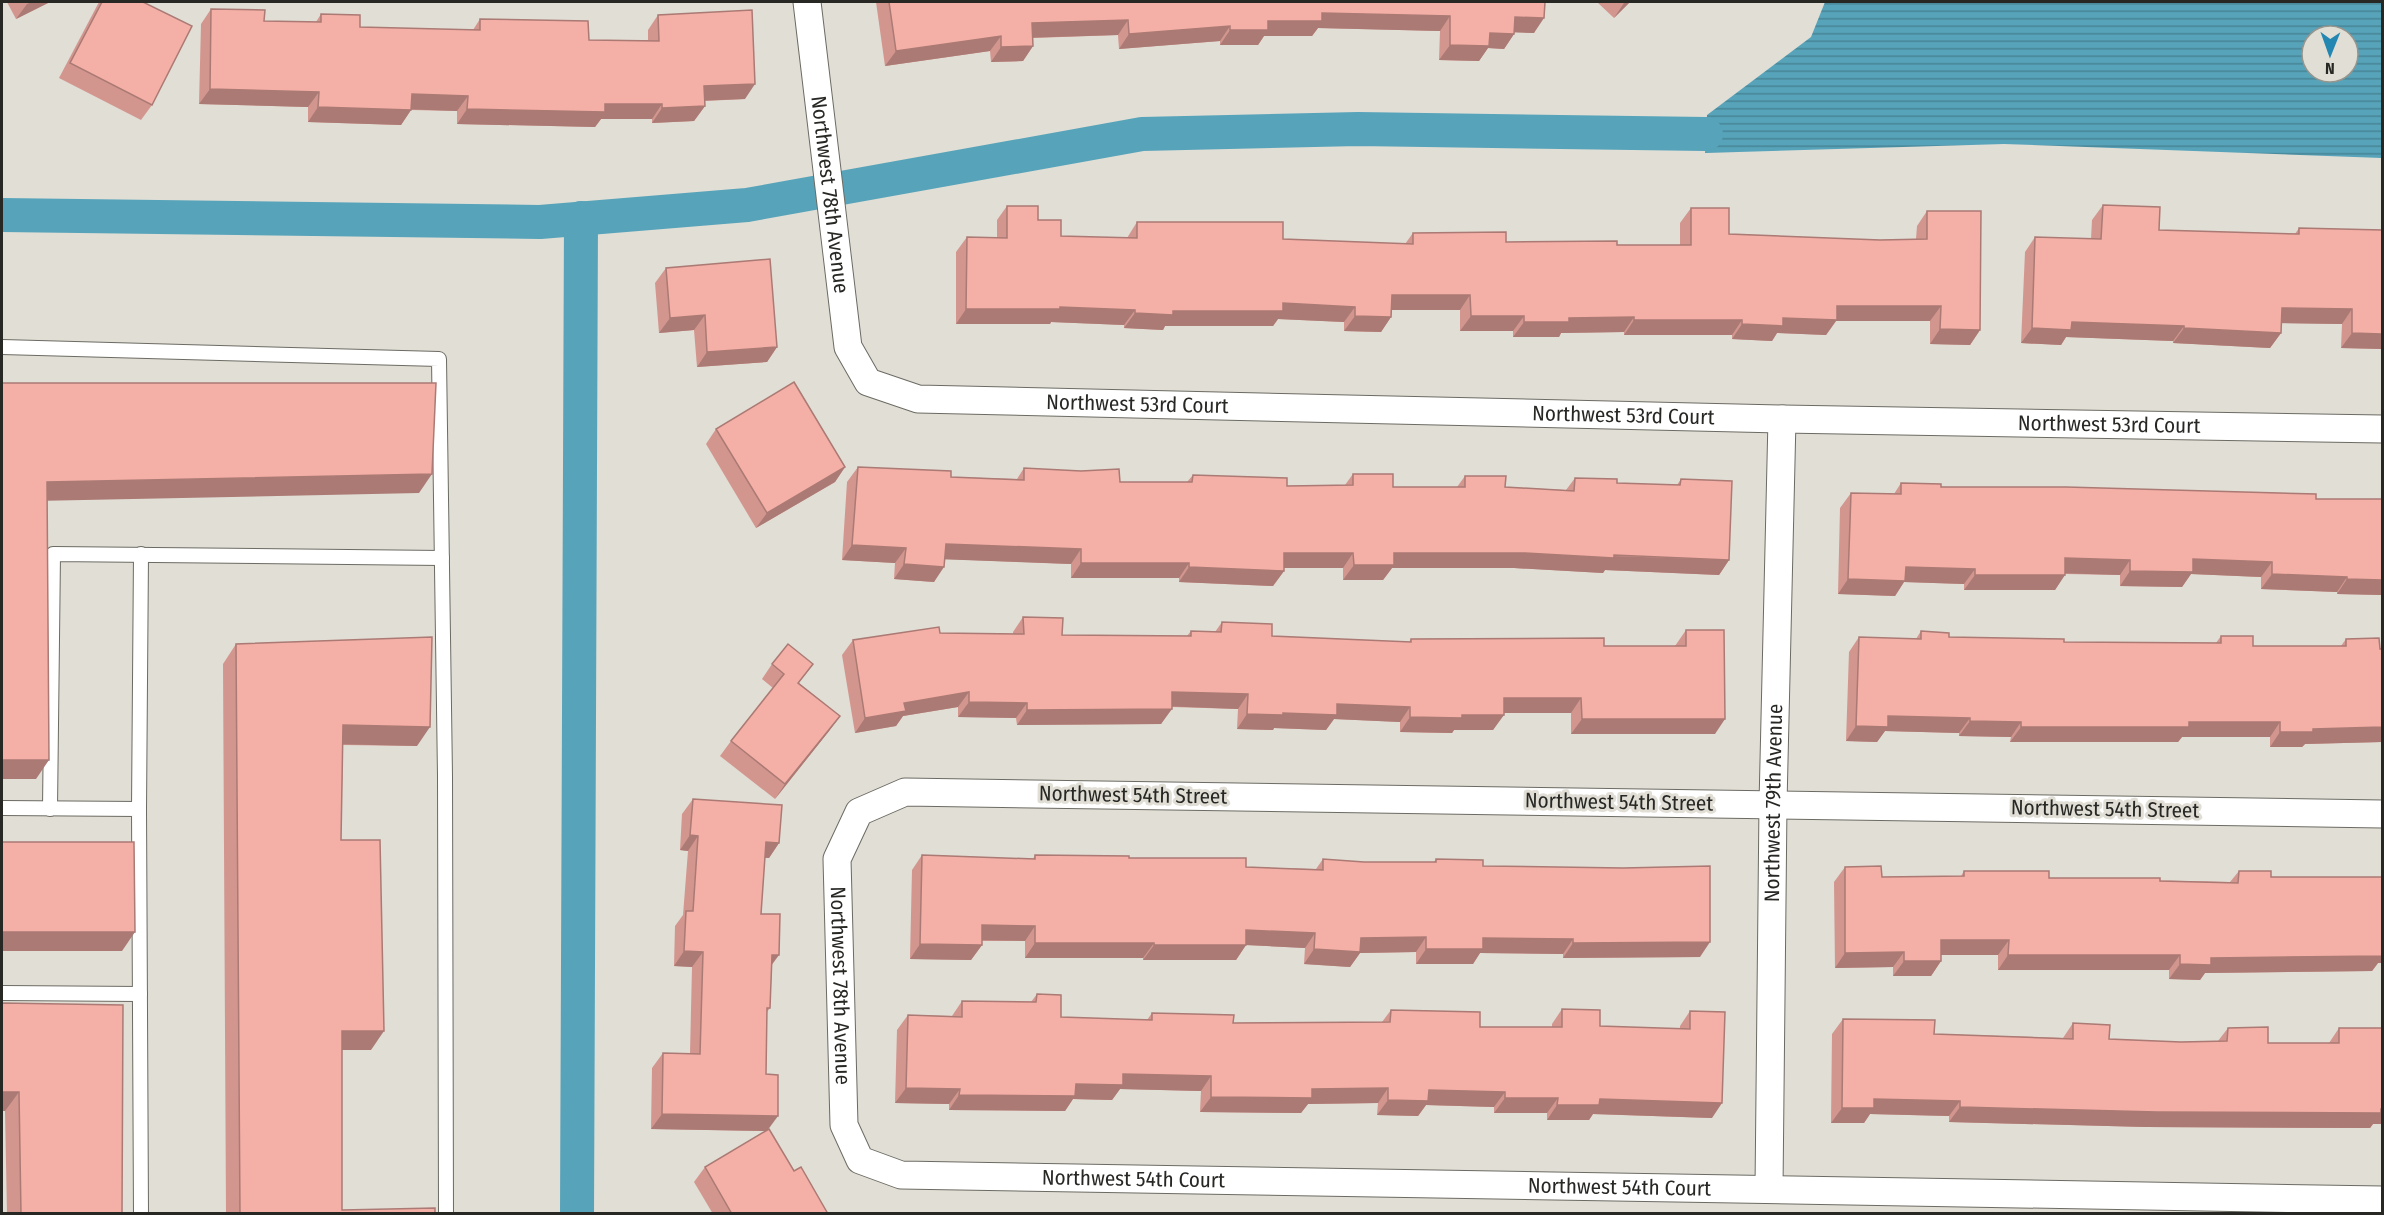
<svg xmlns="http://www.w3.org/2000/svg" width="2384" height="1215" font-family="'Fira Sans Condensed',sans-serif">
	<defs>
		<pattern id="water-rules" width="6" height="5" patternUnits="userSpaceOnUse" patternTransform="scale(1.5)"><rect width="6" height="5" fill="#57a3ba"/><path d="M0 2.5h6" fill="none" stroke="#488597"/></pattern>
	</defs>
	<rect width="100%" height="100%" fill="#e0ded5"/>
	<!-- water -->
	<path fill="url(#water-rules)" fill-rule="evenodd" d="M1825 2H2382V158L2004 144 1705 153 1707 115 1811 37ZM2312 36H2348V72H2312Z"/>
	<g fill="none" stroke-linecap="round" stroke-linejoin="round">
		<!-- canal -->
		<g stroke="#57a3ba" stroke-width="34">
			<path d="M2 215 540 222 747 205 1142 134 1358 129 1706 134"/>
			<path d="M577 1214 581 218"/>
		</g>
		<defs>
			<g id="service">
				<path d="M2 347 439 359 445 776 446 1214"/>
				<path d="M2 808 139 809 141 1214"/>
				<path d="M50 809 53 554 442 558"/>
				<path d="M139 809 141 554"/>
				<path d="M2 993 140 994"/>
			</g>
			<g id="minor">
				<path id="s1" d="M807 2 848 347 868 382 918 399 1782 419 2382 429"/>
				<path id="s2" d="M2382 814 905 792 859 812 837 859 844 1125 860 1160 901 1175 2382 1200"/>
				<path id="s3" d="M1769 1189 1773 804 1782 419"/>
			</g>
		</defs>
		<!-- service casing -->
		<use href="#service" stroke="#6c6b63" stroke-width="16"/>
		<!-- minor casing -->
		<use href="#minor" stroke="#6c6b63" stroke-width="29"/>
		<!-- service -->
		<use href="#service" stroke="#fff" stroke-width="14"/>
		<!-- minor -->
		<use href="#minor" stroke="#fff" stroke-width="27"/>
	</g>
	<!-- wall -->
	<g fill="#d2968f">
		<path d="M7 2H50L16 19Z"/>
		<path d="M99 2H143L152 105 141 120 59 78Z"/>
		<path d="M876 2H1545L1534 33 1514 32V34L1504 49 1488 48 1479 61 1439 60 1440 31 1318 28 1312 36H1264L1258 45H1220V41L1119 49 1118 35 1033 38V46L1023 61 991 62 990 51 885 66Z"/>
		<path d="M1597 2H1630L1614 18Z"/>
		<path d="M211 9 264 21 316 22 321 14 360 27 473 30 480 19 589 40H648V30L658 15 745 99 705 101V106L694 121 652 123V119H601L595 127 457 124V111L411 110 401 125 308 122V107L199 104 201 24Z"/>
		<path d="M2103 205 2159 230 2295 234 2299 228 2382 349 2341 348 2342 324 2281 323V333L2270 348 2173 343V341L2066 337 2061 345 2021 343 2025 252 2035 237 2091 239 2092 220Z"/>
		<path d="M1007 206 1038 220 1061 236 1127 238 1137 222 1283 239 1405 244 1413 233 1506 242 1617 245H1680V223L1691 208 1729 234 1880 240 1916 239 1917 226 1927 211 1980 330 1970 345 1930 344V321H1836L1826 335 1777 333 1772 341 1732 339V335H1624V332L1561 333 1559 337H1513V331H1460V310H1392L1391 317 1381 332 1344 331V322L1278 319 1273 326H1165L1163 330 1124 328V325L1051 322 1050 324H956V252L967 237 997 238V220Z"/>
		<path d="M666 268 777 347 767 362 697 367 694 330 659 333 655 283Z"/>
		<path d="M716 429 845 467 835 482 756 528 706 444Z"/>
		<path d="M858 467 951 477 1017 479 1024 468 1120 482H1187L1193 475 1287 486 1345 485 1353 474 1393 487H1457L1465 476 1505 487 1566 490 1575 478 1617 483 1677 485 1681 479 1729 560 1719 575 1605 570 1603 573 1514 568H1392L1383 580H1343V568H1284V571L1273 586 1179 582V578H1071V564L945 559 934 582 894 579 895 563 842 560 847 482Z"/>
		<path d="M1901 483 1941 487 2316 499H2382V595L2337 594V592L2261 589V577L2191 574 2182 587 2120 586V575L2065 574 2055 590H1964V584L1904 582 1895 596 1838 594 1840 508 1851 493 1894 494Z"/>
		<path d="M1023 617 1062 635 1187 636 1191 631 1215 632 1222 622 1272 636 1409 642 1411 639 1604 646H1675L1686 630 1715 734H1571V713H1504L1493 730H1454L1452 733 1400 732V722L1334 719 1326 730 1274 728 1273 730 1237 729 1238 709 1172 707 1161 724 1017 725 1016 718 958 717V707L903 716 896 726 855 733 842 655 853 640 940 633 1013 634V632Z"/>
		<path d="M1921 631 1949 637 2064 642 2216 643 2221 636 2253 646H2341L2346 639 2382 649V742L2305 744 2302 747H2270V737H2182L2178 742H2010L2011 737 1959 736V733L1885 731 1877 742 1846 741 1849 652 1859 637 1916 639Z"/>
		<path d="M236 644 417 746 343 745 341 840 371 1050H342V1210L435 1214H226L223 664Z"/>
		<path d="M772 664H813L799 683 840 716 829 731 775 799 720 756 731 741 773 688 762 679Z"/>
		<path d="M693 799 779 843 769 858H765L761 914 772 965 770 1008 767 1012 766 1074 768 1130 794 1171 828 1214H713L694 1182 705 1167 766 1131 651 1129 652 1068 663 1053 690 1054 692 967 674 966 675 926 683 915 688 851 680 850 682 814Z"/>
		<path d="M922 855 1033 859 1035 855 1129 858 1246 867 1316 869 1323 859 1364 862H1434L1436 859 1483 866 1700 957 1563 958V954L1480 953 1473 964H1416V952L1360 953 1350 967 1304 964 1305 948 1246 945 1236 960H1143V958H1025V941H982V945L971 960 910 959 912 870Z"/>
		<path d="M1845 867 1882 877 1961 876 1964 871 2049 878 2230 882 2239 871 2271 877H2382V963H2378L2372 971 2205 973 2200 980 2169 979V970H1998V955H1941V961L1931 976H1893V967L1835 968 1834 882Z"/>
		<path d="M1037 994 1061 1017 1147 1020 1152 1013 1233 1023 1382 1022 1391 1010 1480 1027H1552V1024L1562 1009 1600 1026 1680 1029V1026L1690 1011 1712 1118 1593 1114 1589 1120H1547V1113H1494V1107L1426 1105 1418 1116 1377 1115 1378 1103 1308 1104 1301 1113 1200 1112 1201 1091 1120 1089 1112 1100 1073 1099 1065 1111 949 1110V1104L895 1103 897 1030 908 1015 952 1016 962 1001 1031 1002Z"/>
		<path d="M2 1003 122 1214H7L5 1111H2Z"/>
		<path d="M1843 1019 1934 1034 2063 1038 2073 1023 2109 1039 2181 1042 2218 1041 2228 1028 2268 1043H2329L2339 1028H2382V1124H2373L2370 1128 2146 1127 1949 1122V1116L1870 1114 1864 1123H1831L1832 1034Z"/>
	</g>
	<!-- shaded-wall -->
	<g fill="#ab7a74">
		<path d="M32 2H50L16 19 27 4Z"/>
		<path d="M1625 2H1630L1614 18 1624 3Z"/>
		<path d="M1322 13 1450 16 1440 31 1318 28 1312 36H1264L1258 45H1220L1230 30 1268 21Z"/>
		<path d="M1515 17 1544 18 1534 33 1504 32Z"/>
		<path d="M1128 20 1118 35 1022 38 1032 23Z"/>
		<path d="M1230 26 1220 41 1119 49 1129 34Z"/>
		<path d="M1490 33 1514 34 1504 49 1488 48 1479 61 1439 60 1450 45Z"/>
		<path d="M1001 36 990 51 885 66 896 51Z"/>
		<path d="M1033 46 1023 61 991 62 1001 47Z"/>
		<path d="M755 84 745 99 694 101 704 86Z"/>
		<path d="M210 89 319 92 308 107 199 104Z"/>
		<path d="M412 94 468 96 457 111 401 109Z"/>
		<path d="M605 104H662L652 119H601L595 127 457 124 467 109Z"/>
		<path d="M705 106 694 121 652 123 662 108Z"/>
		<path d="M318 107 411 110 401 125 308 122Z"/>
		<path d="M1392 295H1470L1460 310H1382Z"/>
		<path d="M1283 303 1355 307 1344 322 1278 319 1273 326H1165L1163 330 1124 328 1135 313Z"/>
		<path d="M1837 306H1941L1930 321H1836L1826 335 1777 333 1772 341 1732 339 1742 324 1783 318Z"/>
		<path d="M1060 307 1135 310 1124 325 1051 322 1050 324H956L966 309Z"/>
		<path d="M2282 308 2352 309 2342 324 2271 323Z"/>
		<path d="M705 315 694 330 659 333 670 318Z"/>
		<path d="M1355 316 1391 317 1381 332 1344 331Z"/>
		<path d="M1471 316H1524L1513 331H1460Z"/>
		<path d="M1634 317 1624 332 1561 333 1559 337H1513L1524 322 1569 318Z"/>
		<path d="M1634 320H1742L1732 335H1624Z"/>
		<path d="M2072 322 2184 326 2173 341 2066 337 2061 345 2021 343 2032 328Z"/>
		<path d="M2184 328 2281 333 2270 348 2173 343Z"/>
		<path d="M1940 329 1980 330 1970 345 1930 344Z"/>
		<path d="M2352 333 2382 334V349L2341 348Z"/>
		<path d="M777 347 767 362 697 367 707 352Z"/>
		<path d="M845 467 835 482 756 528 767 513Z"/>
		<path d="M432 474 419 493 34 501 47 482Z"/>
		<path d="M946 544 1081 549 1071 564 936 559Z"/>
		<path d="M852 545 906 548 895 563 842 560Z"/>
		<path d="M1284 553H1353L1343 568H1274Z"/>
		<path d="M1394 553H1525L1729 560 1719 575 1605 570 1603 573 1514 568H1392L1383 580H1343L1354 565Z"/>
		<path d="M2065 558 2130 560 2120 575 2055 573Z"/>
		<path d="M2193 559 2272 562 2261 577 2191 574 2182 587 2120 586 2130 571Z"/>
		<path d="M1081 563H1189L1179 578H1071Z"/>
		<path d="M904 564 944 567 934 582 894 579Z"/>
		<path d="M1189 567 1284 571 1273 586 1179 582Z"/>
		<path d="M1906 567 1975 569 1964 584 1904 582 1895 596 1838 594 1848 579Z"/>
		<path d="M2272 574 2347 577 2337 592 2261 589Z"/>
		<path d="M1975 575H2065L2055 590H1964Z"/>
		<path d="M2347 579 2382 580V595L2337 594Z"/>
		<path d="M969 692 958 707 903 716 896 726 855 733 865 718 904 703Z"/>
		<path d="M1172 692 1248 694 1238 709 1161 706Z"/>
		<path d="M1504 698H1581L1571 713H1493Z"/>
		<path d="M969 702 1027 703 1016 718 958 717Z"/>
		<path d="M1337 704 1410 707 1400 722 1334 719 1326 730 1274 728 1273 730 1237 729 1247 714 1283 713Z"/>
		<path d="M1172 709 1161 724 1017 725 1027 710Z"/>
		<path d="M1462 715H1504L1493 730H1454L1452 733 1400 732 1410 717Z"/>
		<path d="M840 716 829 731 775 799 785 784Z"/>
		<path d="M1888 716 1970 718 1959 733 1885 731 1877 742 1846 741 1856 726Z"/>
		<path d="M1582 719H1725L1715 734H1571Z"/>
		<path d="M1970 721 2021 722 2011 737 1959 736Z"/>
		<path d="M2189 722H2280L2270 737H2182L2178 742H2010L2021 727Z"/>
		<path d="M343 725 430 727 417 746 330 744Z"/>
		<path d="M2382 727V742L2305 744 2302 747H2270L2280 732 2313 729Z"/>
		<path d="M2 760H49L36 779H2Z"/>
		<path d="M690 835 698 836 688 851 680 850Z"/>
		<path d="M766 842 779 843 769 858 756 857Z"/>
		<path d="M982 925 1035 926 1025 941 971 940Z"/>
		<path d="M1246 930 1315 933 1305 948 1246 945 1236 960H1143L1154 945Z"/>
		<path d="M2 932H135L122 951H2Z"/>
		<path d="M1426 937 1416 952 1360 953 1350 967 1304 964 1314 949 1361 938Z"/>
		<path d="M1483 938 1573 939 1563 954 1480 953 1473 964H1416L1426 949Z"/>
		<path d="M1941 940H2009L1998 955H1931Z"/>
		<path d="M1710 942 1700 957 1563 958 1573 943Z"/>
		<path d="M1035 943H1154L1143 958H1025Z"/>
		<path d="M920 944 982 945 971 960 910 959Z"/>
		<path d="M2382 948V963H2378L2372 971 2205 973 2200 980 2169 979 2180 964 2211 958Z"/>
		<path d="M684 951 703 952 692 967 674 966Z"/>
		<path d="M1904 952 1893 967 1835 968 1845 953Z"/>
		<path d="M772 955H779L768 970Z"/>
		<path d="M2008 955H2180L2169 970H1998Z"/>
		<path d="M1904 961H1941L1931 976H1893Z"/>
		<path d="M342 1031H384L371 1050H329Z"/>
		<path d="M1123 1074 1211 1076 1201 1091 1120 1089 1112 1100 1073 1099 1065 1111 949 1110 959 1095 1076 1084Z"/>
		<path d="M906 1088 960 1089 949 1104 895 1103Z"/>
		<path d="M1388 1088 1378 1103 1308 1104 1301 1113 1200 1112 1211 1097 1312 1089Z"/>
		<path d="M1429 1090 1505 1092 1494 1107 1426 1105 1418 1116 1377 1115 1388 1100Z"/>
		<path d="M2 1092H19L5 1111H2Z"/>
		<path d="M1505 1098H1558L1547 1113H1494Z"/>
		<path d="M1600 1099 1722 1103 1712 1118 1593 1114 1589 1120H1547L1557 1105Z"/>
		<path d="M1874 1099 1960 1101 1949 1116 1870 1114 1864 1123H1831L1842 1108Z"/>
		<path d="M1960 1107 2382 1109V1124H2373L2370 1128 2146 1127 1949 1122Z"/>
		<path d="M662 1114 778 1116 767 1131 651 1129Z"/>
	</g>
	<!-- building -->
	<g fill="#f4afa6" stroke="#ab7a74" stroke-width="1.5">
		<path d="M102 2H143L192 26 152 105 70 63Z"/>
		<path d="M889 2H1545L1544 18 1515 17 1514 34 1490 33 1489 46 1450 45V16L1322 13V21H1268V30H1230V26L1129 34 1128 20 1032 23 1033 46 1001 47V36L896 51Z"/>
		<path d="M211 9 265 10 264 21 321 22V14L360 15V27L480 30V19L588 21 589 40 659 41 658 15 752 10 755 84 704 86 705 106 662 108V104H605V112L467 109 468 96 412 94 411 110 318 107 319 92 210 89Z"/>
		<path d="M2103 205 2160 207 2159 230 2299 234V228L2382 230V334L2352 333V309L2282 308 2281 333 2184 328V326L2072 322 2071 330 2032 328 2035 237 2101 239Z"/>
		<path d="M1007 206H1038V220H1061V236L1137 238V222H1283V239L1413 244V233L1506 232V242L1617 241V245H1691V208H1729V234L1880 240 1927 239V211H1981L1980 330 1940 329 1941 306H1837V320L1783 318V326L1742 324V320H1634V317L1569 318V322H1524V316H1471L1470 295H1392L1391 317 1355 316V307L1283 303V311H1173V315L1135 313V310L1060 307V309H966L967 237 1007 238Z"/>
		<path d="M770 259 777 347 707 352 705 315 670 318 666 268Z"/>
		<path d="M794 382 845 467 767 513 716 429Z"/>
		<path d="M2 383H436L432 474 47 482 49 760H2Z"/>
		<path d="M858 467 951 471V477L1024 480V468L1081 471 1119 469 1120 482H1192L1193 475 1287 478V486L1353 485V474H1393V487H1465V476H1506L1505 487 1574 491 1575 478 1617 479V483L1680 485 1681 479 1732 481 1729 560 1614 555V558L1525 553H1394V565H1354L1353 553H1284V571L1189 567V563H1081V549L946 544 944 567 904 564 906 548 852 545Z"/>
		<path d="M1901 483 1941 484V487H2066L2316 494V499H2382V580L2347 579V577L2272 574V562L2193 559V572L2130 571V560L2065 558V575H1975V569L1906 567 1905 581 1848 579 1851 493 1901 494Z"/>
		<path d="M1023 617 1063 618 1062 635 1191 636V631L1221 632 1222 622 1272 624V636L1411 642V639L1604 638V646H1686V630H1724L1725 719H1582L1581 698H1504V715H1462V718L1410 717V707L1337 704V715L1283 713V715L1247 714 1248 694 1172 692V709L1027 710V703L969 702V692L904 703 906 711 865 718 853 640 939 627 940 633 1024 634Z"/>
		<path d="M1921 631 1949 633V637L2064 639V642L2221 643V636H2253V646H2346V639L2379 638 2380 649H2382V727L2313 729V732H2280V722H2189V727H2021V722L1970 721V718L1888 716V727L1856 726 1859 637 1921 639Z"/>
		<path d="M432 637 430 727 343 725 341 840H380L384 1031H342V1210L435 1208V1214H240L236 644Z"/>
		<path d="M788 644 813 664 798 683 840 716 785 784 731 741 784 674 772 664Z"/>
		<path d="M693 799 782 805 779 843 766 842 761 914H780L779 955H772L770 1008H767L766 1074 778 1075V1116L662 1114 663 1053 700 1054 703 952 684 951 686 911H693L698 836 690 835Z"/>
		<path d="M2 842H134L135 932H2Z"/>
		<path d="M922 855 1035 859V855L1129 856V858H1246V867L1323 870V859L1364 862H1436V859L1483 860V866L1623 868 1710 866V942L1573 943V939L1483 938V949H1426V937L1361 938 1360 952 1314 949 1315 933 1246 930V945H1154V943H1035V926L982 925V945L920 944Z"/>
		<path d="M1881 866 1882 877 1964 876V871H2049V878H2160V881L2238 883 2239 871H2271V877H2382V956L2211 958V965L2180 964V955H2008L2009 940H1941V961H1904V952L1845 953V867Z"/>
		<path d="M1037 994 1061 995V1017L1152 1020V1013L1234 1015 1233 1023 1390 1022 1391 1010 1480 1012V1027H1562V1009L1600 1010V1026L1690 1029V1011L1725 1012 1722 1103 1600 1099 1599 1105H1557L1558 1098H1505V1092L1429 1090 1428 1101 1388 1100V1088L1312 1089V1098L1211 1097V1076L1123 1074V1085L1076 1084 1075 1096 959 1095 960 1089 906 1088 908 1015 962 1017V1001L1036 1002Z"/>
		<path d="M2 1003 123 1005 122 1214H21L19 1092H2Z"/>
		<path d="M1843 1019 1935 1020 1934 1034 2073 1039V1023L2110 1025 2109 1039 2181 1042 2227 1041 2228 1028 2268 1027V1043H2339V1028H2382V1109H2381V1113L2157 1112 1960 1107V1101L1874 1099V1108H1842Z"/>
		<path d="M769 1129 794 1171 801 1167 828 1214H732L705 1167Z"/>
	</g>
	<g text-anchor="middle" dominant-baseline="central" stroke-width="6" stroke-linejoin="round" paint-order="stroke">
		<!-- street labels -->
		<g font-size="21" fill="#272724" stroke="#e0ded5">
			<text stroke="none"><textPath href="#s1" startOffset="194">Northwest 78th Avenue</textPath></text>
			<text stroke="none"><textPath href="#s1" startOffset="660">Northwest 53rd Court</textPath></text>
			<text stroke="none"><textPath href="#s1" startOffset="1146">Northwest 53rd Court</textPath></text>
			<text stroke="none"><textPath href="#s1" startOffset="1632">Northwest 53rd Court</textPath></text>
			<text transform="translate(1133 795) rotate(1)">Northwest 54th Street</text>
			<text transform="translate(1619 802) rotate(1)">Northwest 54th Street</text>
			<text stroke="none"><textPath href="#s3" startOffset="386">Northwest 79th Avenue</textPath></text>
			<text transform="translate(2105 809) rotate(1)">Northwest 54th Street</text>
			<text stroke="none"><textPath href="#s2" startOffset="1706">Northwest 78th Avenue</textPath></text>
			<text stroke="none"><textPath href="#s2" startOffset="2160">Northwest 54th Court</textPath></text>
			<text stroke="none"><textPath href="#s2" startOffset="2646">Northwest 54th Court</textPath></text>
		</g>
	</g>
	<!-- border -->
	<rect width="2384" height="1215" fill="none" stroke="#272724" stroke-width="6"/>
	<!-- north arrow -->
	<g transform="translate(2330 54) rotate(181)"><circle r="28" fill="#e0ded5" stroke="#96958e" stroke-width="1.5"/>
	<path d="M0-4.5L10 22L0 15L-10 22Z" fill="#2487b1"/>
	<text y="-9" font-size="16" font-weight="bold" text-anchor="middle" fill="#272724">N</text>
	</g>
</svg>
